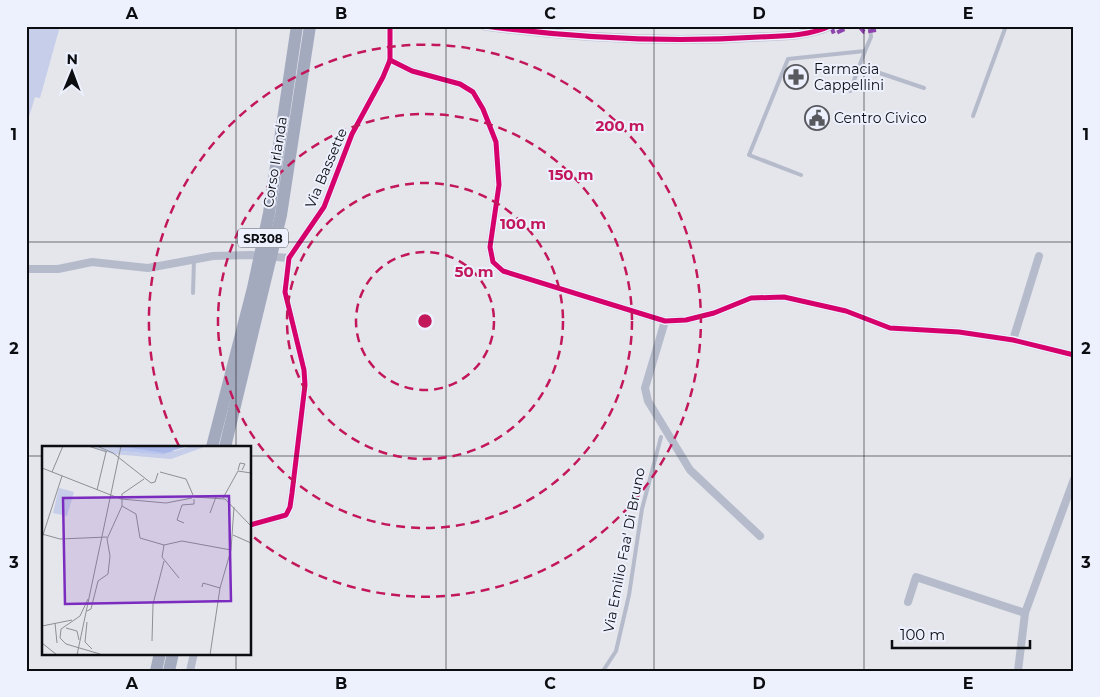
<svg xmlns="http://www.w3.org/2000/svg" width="1100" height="697" font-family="Montserrat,sans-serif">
	<rect width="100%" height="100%" fill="#e4e6ec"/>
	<!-- green -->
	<path fill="#c6cee9" d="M26 26H60L40 98 35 97 28 120Z"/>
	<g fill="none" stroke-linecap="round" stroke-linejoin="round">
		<!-- service -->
		<g stroke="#b6bbcb" stroke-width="4">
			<path d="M859 66 924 88"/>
			<path d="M850 91 865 51"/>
			<path d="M973 116 1006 26"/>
			<path d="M801 175 749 155 788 59 865 51 871 37 870 26"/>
			<path d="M193 293 194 259"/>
			<path d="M603 671 616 651 629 595 642 509 661 437"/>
		</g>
		<!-- minor -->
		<g stroke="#b6bbcb" stroke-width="8">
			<path d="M390 60 412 71 460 84 473 92 483 109 496 142 499 185 490 247 493 262 503 271 665 321 686 320 714 313 751 298 784 297 846 311 890 328 959 332 1013 340 1074 355"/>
			<path d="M26 269H58L92 262 148 268 213 256 251 255 289 258"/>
			<path d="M665 321 645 388 648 401 690 470 760 536"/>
			<path d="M1013 340 1039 256"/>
			<path d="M250 525 286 515 290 507 292 493 305 385 304 370 285 292 289 258 324 207 352 134 383 77 390 60V26"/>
			<path d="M908 602 916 577 1025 613"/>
			<path d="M190 671 194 653"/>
			<path d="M1018 671 1025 613 1074 479"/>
		</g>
		<!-- tertiary -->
		<path stroke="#b6bbcb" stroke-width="9" d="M485 26C576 38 667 43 759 37 782 36 809 36 830 26"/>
		<!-- trunk -->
		<g stroke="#a4aabe" stroke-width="12">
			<path d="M212 447 253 288 269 213 297 26"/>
			<path d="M225 447 281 215 310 26"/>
			<path d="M156 671 160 653"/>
			<path d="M169 671 173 653"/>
		</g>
		<!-- quiet -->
		<g stroke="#8e44ad" stroke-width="4" stroke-dasharray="8 4" stroke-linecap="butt">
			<path d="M831 26 834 34 851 26"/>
			<path d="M859 26 864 32 877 30 878 26"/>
		</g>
		<defs>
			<g id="cycleway">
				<path d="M485 26C576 38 667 43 759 37 782 36 809 36 830 26"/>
				<path d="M390 60 412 71 460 84 473 92 483 109 496 142 499 185 490 247 493 262 503 271 665 321 686 320 714 313 751 298 784 297 846 311 890 328 959 332 1013 340 1074 355"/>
				<path d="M250 525 286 515 290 507 292 493 305 385 304 370 285 292 289 258 324 207 352 134 383 77 390 60V26"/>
			</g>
		</defs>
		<!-- cycleway casing -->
		<use href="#cycleway" stroke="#edf1fd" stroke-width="8"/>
		<!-- cycleway -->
		<use href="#cycleway" stroke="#d6006c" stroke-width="5"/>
	</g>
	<!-- grid -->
	<path fill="none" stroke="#0c0d11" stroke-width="1" stroke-opacity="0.55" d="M236 26V447M446 26V671M654 26V671M864 26V671M26 242H1074M26 456H44M250 456H1074M236 653V671"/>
	<!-- distance rings -->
	<g fill="none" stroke="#c2185b" stroke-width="2.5" stroke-dasharray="9 6">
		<circle cx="425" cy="321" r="69"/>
		<circle cx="425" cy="321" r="138"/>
		<circle cx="425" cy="321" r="207"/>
		<path d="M179 446A276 276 0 1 1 251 535"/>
	</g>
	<!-- icons -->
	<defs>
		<symbol id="pharmacy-ring" viewBox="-11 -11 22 22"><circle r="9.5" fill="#edf1fd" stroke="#58595e" stroke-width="1.5"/><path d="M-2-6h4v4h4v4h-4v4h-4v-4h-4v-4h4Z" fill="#58595e"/></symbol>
		<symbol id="civic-ring" viewBox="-11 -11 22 22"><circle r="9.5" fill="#edf1fd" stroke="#58595e" stroke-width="1.5"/><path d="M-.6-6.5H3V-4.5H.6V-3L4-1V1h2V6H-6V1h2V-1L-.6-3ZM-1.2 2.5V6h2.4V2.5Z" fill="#58595e"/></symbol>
	</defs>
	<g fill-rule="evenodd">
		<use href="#pharmacy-ring" x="782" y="63" width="28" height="28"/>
		<use href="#civic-ring" x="803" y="104" width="28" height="28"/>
	</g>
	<g text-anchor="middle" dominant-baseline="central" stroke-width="4" stroke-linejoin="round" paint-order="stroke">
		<!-- shield labels -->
		<rect fill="#edf1fd" stroke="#505158" stroke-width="1" x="238" y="228.5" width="50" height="19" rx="4"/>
		<g font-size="12" font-weight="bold" fill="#0c0d11">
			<text x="263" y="238">SR308</text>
		</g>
		<!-- poi labels -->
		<g font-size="14" fill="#0c0d11" stroke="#edf1fd" text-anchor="start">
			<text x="814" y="69">Farmacia<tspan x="814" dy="16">Cappellini</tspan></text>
			<text x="834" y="118">Centro Civico</text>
		</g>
		<!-- street labels -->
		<g font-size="14" fill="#0c0d11" stroke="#edf1fd">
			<text transform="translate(275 162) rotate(-81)">Corso Irlanda</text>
			<text transform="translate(326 168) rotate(-67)">Via Bassette</text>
			<text transform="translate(624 550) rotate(-79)">Via Emilio Faa' Di Bruno</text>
		</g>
	</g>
	<!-- overview -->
	<g transform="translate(42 446)">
		<rect width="209" height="209" fill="#e4e6ec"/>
		<path d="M47 0H73L79 5 121 9 149 0H165L129 13 71 8ZM17 42 32 46 25 70 11 67Z" fill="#c6cee9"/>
		<path d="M73 0 133 5 149 0 121 9 79 5Z" fill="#bac5ed"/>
		<path d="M76 0H146L123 7Z" fill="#a8b6e7"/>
		<path fill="none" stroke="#8e8f94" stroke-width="1" d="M46 0 65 6M55 0 71 7 109 37 113 36 116 27M0 22 79 53 124 57 150 52M196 24 198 17 203 18 200 24M10 26 21 0M118 26 144 33 151 49M55 44 64 6M153 51 183 53 209 80M181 52 196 25 209 27M80 60 94 68 98 92 122 99 140 95 189 104M168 67 174 51M142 77 135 74 140 59 152 58V53M0 88 18 93 65 91M191 89 209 97M0 92 20 30M122 99 120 111 137 132M160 141 161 137 178 142M46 153 38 170 19 183 18 192 24 198 58 208M45 165 49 163 56 135 66 128 68 110 65 93 80 60V48L102 33M45 176 43 196 50 203M13 177 15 197M0 180 30 174M24 182 35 185 37 194M110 195 111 158 122 115M0 197 15 209M35 209 79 0M168 209 178 142 189 104 192 61"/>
		<path fill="#7b2cbf" fill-opacity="0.15" stroke="#7b2cbf" stroke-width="2.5" d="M187 50 189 155 23 158 21 52Z"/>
		<rect width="209" height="209" fill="none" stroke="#0c0d11" stroke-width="2.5"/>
	</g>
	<circle cx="425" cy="321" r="8" fill="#c2185b" stroke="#edf1fd" stroke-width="2.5"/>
	<g font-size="15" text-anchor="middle" font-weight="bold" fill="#c2185b" stroke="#edf1fd" stroke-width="4" stroke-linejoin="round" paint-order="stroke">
		<text x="620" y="131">200 m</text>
		<text x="571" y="180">150 m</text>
		<text x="523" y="229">100 m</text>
		<text x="474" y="277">50 m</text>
	</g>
	<!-- border -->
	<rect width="1100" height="697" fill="none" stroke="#edf1fd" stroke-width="55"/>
	<!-- north arrow -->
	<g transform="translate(72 72) rotate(1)" stroke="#edf1fd" stroke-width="4" paint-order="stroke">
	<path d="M0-4L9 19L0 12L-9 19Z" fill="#0c0d11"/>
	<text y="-8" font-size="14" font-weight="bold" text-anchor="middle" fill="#0c0d11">N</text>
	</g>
	<!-- scale -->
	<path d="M892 640v8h138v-8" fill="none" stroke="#0c0d11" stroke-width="2.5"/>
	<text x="900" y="640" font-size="15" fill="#0c0d11" stroke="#edf1fd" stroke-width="4" paint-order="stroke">100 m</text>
	<rect x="28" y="28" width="1044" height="642" fill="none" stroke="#0c0d11" stroke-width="2"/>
	<g font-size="16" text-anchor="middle" font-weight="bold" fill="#0c0d11">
		<text x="132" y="19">A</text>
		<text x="341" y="19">B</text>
		<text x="550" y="19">C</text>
		<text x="759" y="19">D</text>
		<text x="968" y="19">E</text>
		<text x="14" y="140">1</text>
		<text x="1086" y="140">1</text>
		<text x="14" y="354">2</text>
		<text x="1086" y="354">2</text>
		<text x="14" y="568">3</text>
		<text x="1086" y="568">3</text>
		<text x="132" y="689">A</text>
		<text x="341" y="689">B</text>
		<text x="550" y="689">C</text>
		<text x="759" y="689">D</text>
		<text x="968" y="689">E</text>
	</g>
</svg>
